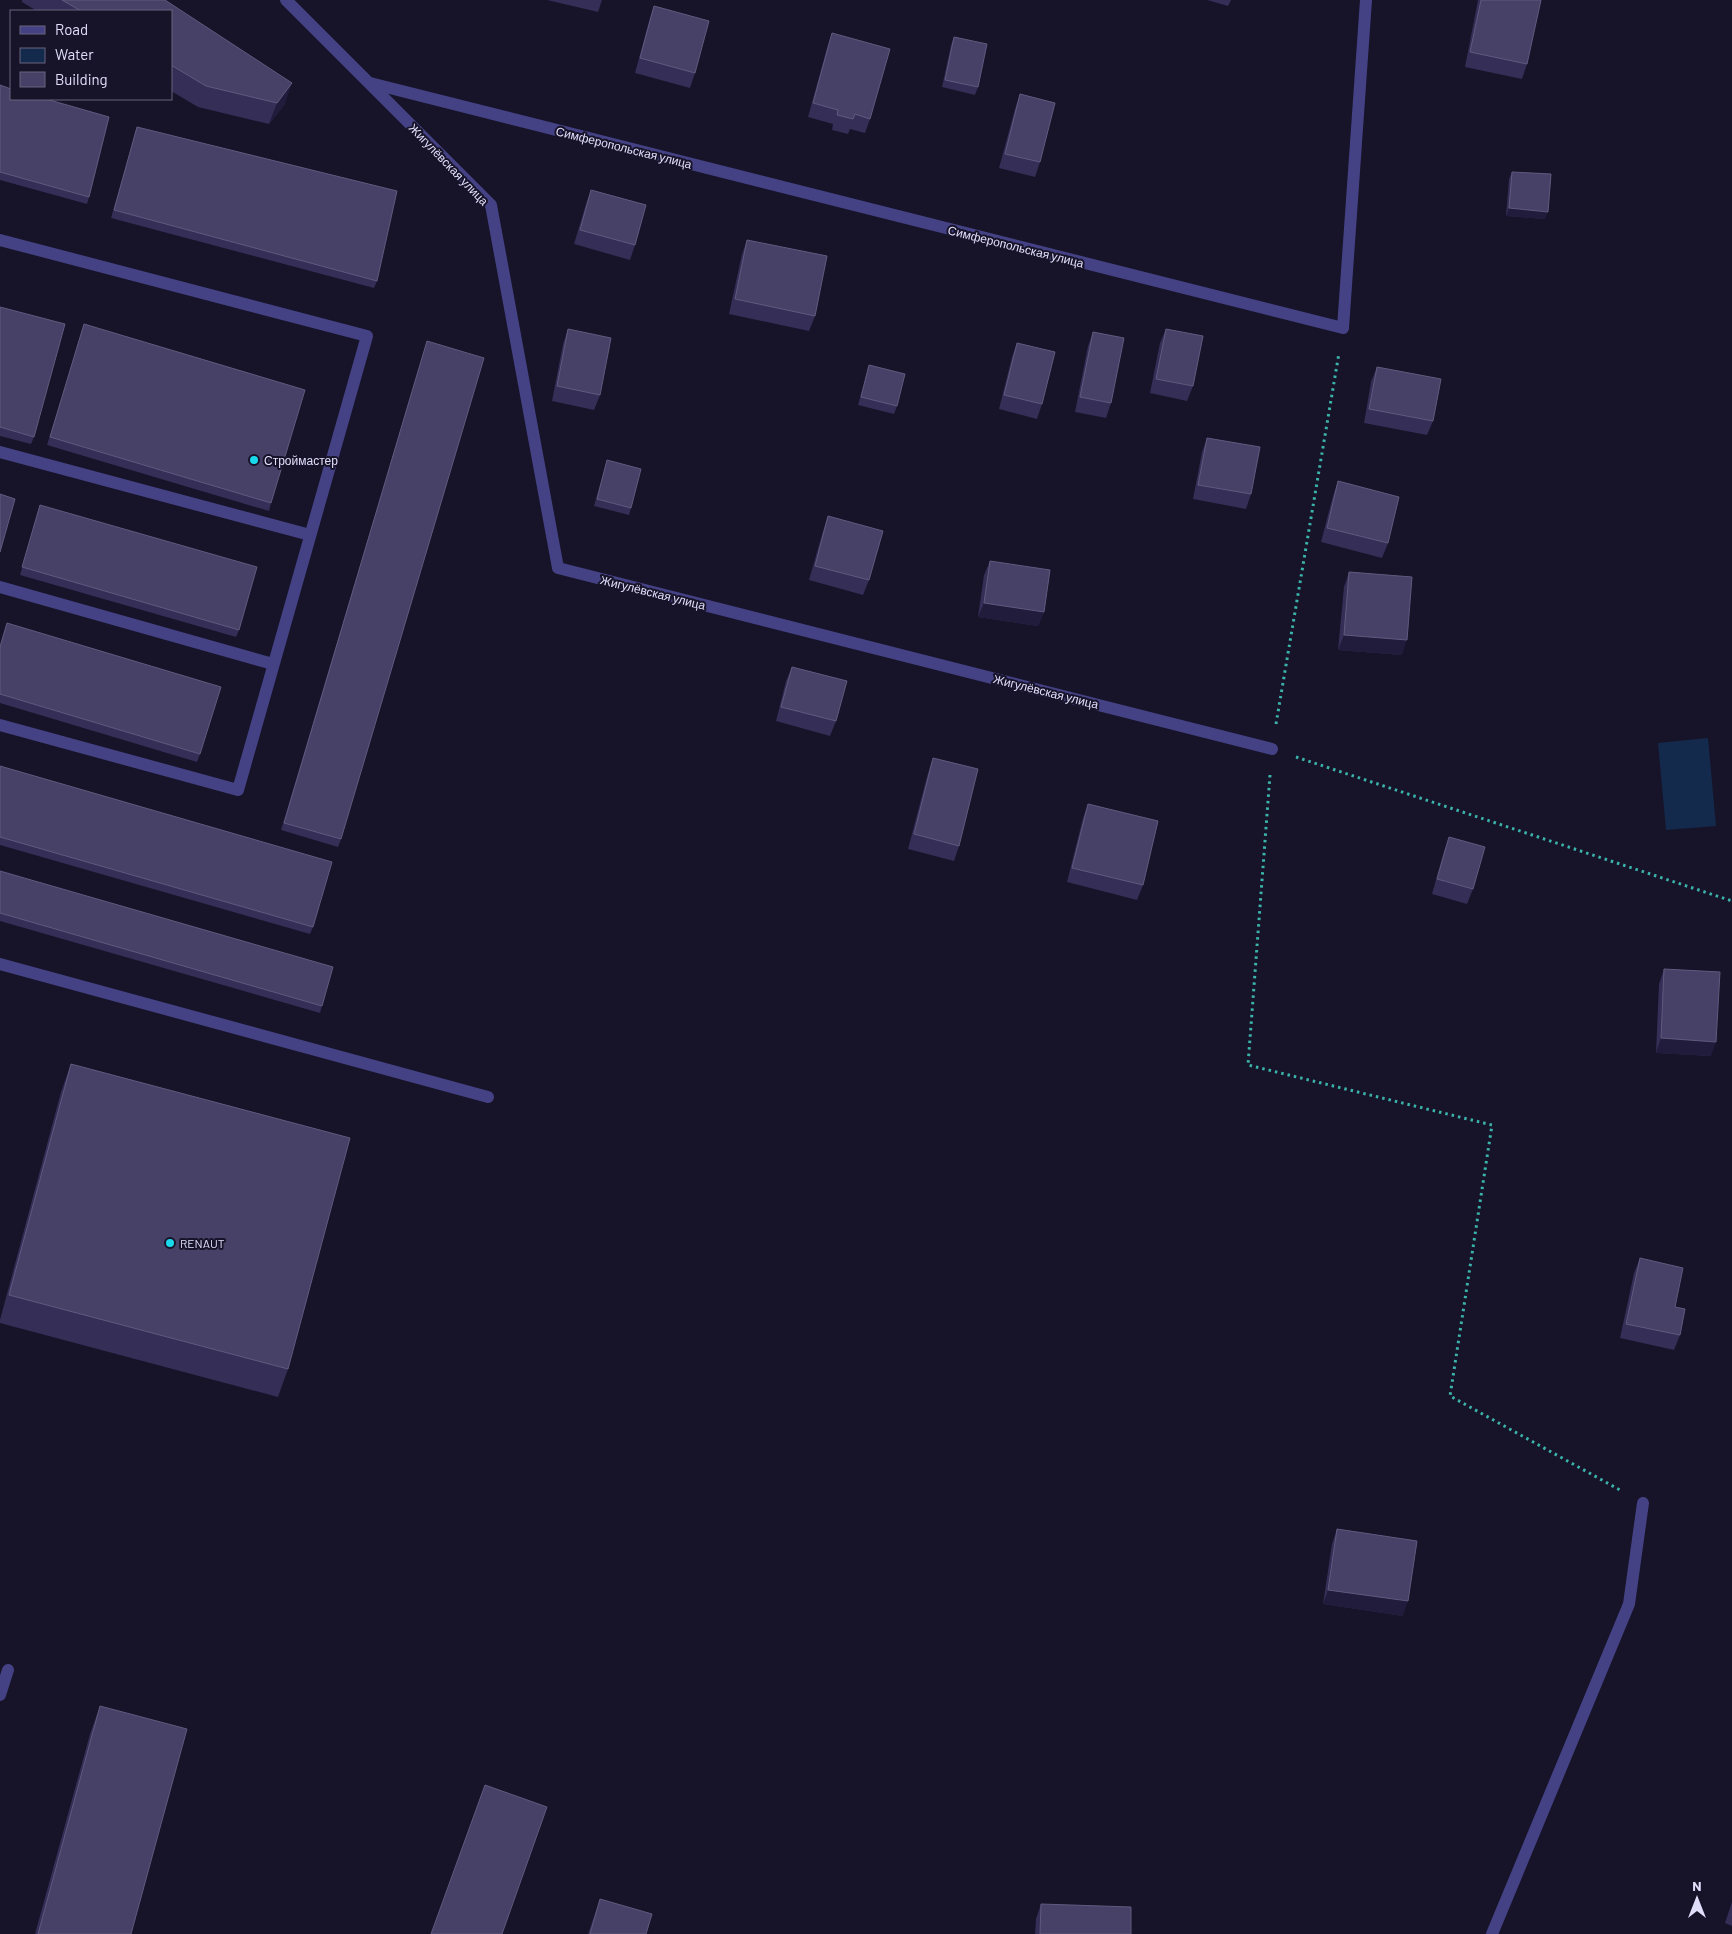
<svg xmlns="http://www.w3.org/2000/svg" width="1732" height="1934" font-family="Barlow,sans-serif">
	<rect width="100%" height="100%" fill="#171329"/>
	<!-- water -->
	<path fill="#142a4c" d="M1708 738 1716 826 1666 830 1658 743Z"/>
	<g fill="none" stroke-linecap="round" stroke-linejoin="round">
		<!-- path -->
		<g stroke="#3bb3aa" stroke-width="3" stroke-dasharray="2.5 4" stroke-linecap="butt">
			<path d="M1276 724 1339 353"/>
			<path d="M1296 757 1732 901"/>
			<path d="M1270 775 1248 1065 1492 1125 1450 1396 1620 1490"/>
		</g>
		<!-- lane -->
		<g stroke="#444284" stroke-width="12">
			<path d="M0 240 367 336 238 790 0 725"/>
			<path d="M0 452 310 535"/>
			<path d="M0 587 273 664"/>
			<path d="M0 964 488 1097"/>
			<path d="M0 1695 8 1670"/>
			<path d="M1492 1934 1629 1604 1643 1503"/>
		</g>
		<!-- street -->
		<g stroke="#444284" stroke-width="12">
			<path d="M286 0 491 205 558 568 1272 749"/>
			<path d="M370 83 1343 328 1366 0"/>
		</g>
	</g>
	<!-- wall -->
	<g fill="#352e56">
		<path d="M22 0H165L285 104 269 124 198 107 171 91V11H37L22 2Z"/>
		<path d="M547 0H602L598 12Z"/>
		<path d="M1207 0H1231L1228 6Z"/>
		<path d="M1478 0H1541L1527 64 1522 79 1465 67Z"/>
		<path d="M654 6 695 73 690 88 635 73 649 21Z"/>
		<path d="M832 33 870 119 865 133 850 129 848 134 832 130 833 124 808 117 827 48Z"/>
		<path d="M954 37 978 87 975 95 942 87 951 45Z"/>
		<path d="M0 85 89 197 87 204 0 180Z"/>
		<path d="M1020 94 1040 162 1035 177 999 168 1015 109Z"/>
		<path d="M137 127 377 281 374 288 111 218Z"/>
		<path d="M1512 172 1545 219 1506 216 1509 179Z"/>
		<path d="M591 190 635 245 630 260 574 244 586 204Z"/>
		<path d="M747 240 815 316 809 331 729 314 742 254Z"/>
		<path d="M0 307 34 437 31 444 0 436Z"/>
		<path d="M84 324 271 503 269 511 47 445Z"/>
		<path d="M568 329 600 395 594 410 552 401 563 344Z"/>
		<path d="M1166 329 1193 386 1187 401 1150 393 1160 343Z"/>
		<path d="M1093 332 1111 403 1106 418 1075 412 1088 346Z"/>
		<path d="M427 341 341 839 338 847 281 830Z"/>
		<path d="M1017 343 1042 404 1037 419 999 409 1012 357Z"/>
		<path d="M869 365 897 406 894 414 858 405Z"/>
		<path d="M1377 367 1433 421 1427 435 1364 423 1371 382Z"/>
		<path d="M1207 438 1251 494 1246 509 1193 499 1202 452Z"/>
		<path d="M607 460 631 508 629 515 594 506Z"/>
		<path d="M1338 481 1388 543 1382 558 1321 542 1333 496Z"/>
		<path d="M40 505 239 630 236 637 20 575Z"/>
		<path d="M828 516 869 580 863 595 809 580 823 531Z"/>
		<path d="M990 561 1044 612 1038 626 978 617 984 575Z"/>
		<path d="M1349 572 1402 655 1338 650 1344 587Z"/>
		<path d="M7 623 200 754 197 762 0 703V645Z"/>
		<path d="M792 667 836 721 830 736 776 721 786 681Z"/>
		<path d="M933 758 959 846 954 861 908 849 928 773Z"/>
		<path d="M0 766 313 927 310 934 0 845Z"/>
		<path d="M1088 804 1143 885 1137 900 1067 882 1083 818Z"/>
		<path d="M1449 837 1473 889 1467 904 1432 894 1444 851Z"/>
		<path d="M0 871 322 1006 320 1013 0 921Z"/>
		<path d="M1664 969 1711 1056 1656 1053 1659 984Z"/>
		<path d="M71 1064 288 1369 278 1397 0 1323V1320L61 1092Z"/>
		<path d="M1640 1258 1675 1307 1680 1335 1674 1350 1620 1338 1634 1273Z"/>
		<path d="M1337 1529 1403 1616 1323 1604 1332 1544Z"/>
		<path d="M100 1706 131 1934H35L90 1734Z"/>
		<path d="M600 1899 646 1934H588Z"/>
		<path d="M1732 1902V1926L1725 1923Z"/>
		<path d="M1041 1904 1131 1934H1035L1036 1919Z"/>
	</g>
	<!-- shaded-wall -->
	<g fill="#211b3c">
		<path d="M292 83 285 104 269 124 277 103Z"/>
		<path d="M1509 208 1548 212 1545 219 1506 216Z"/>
		<path d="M984 603 1044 612 1038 626 978 617Z"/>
		<path d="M1344 635 1407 640 1402 655 1338 650Z"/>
		<path d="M1661 1038 1716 1042 1711 1056 1656 1053Z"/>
		<path d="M1328 1590 1408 1601 1403 1616 1323 1604Z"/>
	</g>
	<!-- building -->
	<g fill="#474167" stroke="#605a7f">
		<path d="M62 0H165L292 83 277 103 206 86 171 65V11H81Z"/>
		<path d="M1481 0H1541L1527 64 1470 52Z"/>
		<path d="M654 6 709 21 695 73 640 58Z"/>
		<path d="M832 33 890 49 870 119 855 114 853 119 837 115 838 110 813 103Z"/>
		<path d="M954 37 987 44 978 87 945 80Z"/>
		<path d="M0 85 11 89V99H46L109 117 89 197 0 172Z"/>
		<path d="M1020 94 1055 103 1040 162 1005 154Z"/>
		<path d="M137 127 397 191 377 281 114 210Z"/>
		<path d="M1512 172 1551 174 1548 212 1509 208Z"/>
		<path d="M591 190 646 205 635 245 580 230Z"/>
		<path d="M747 240 827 256 815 316 735 299Z"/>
		<path d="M0 307 65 324 34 437 0 427Z"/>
		<path d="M84 324 305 390 271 503 50 437Z"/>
		<path d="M568 329 611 338 600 395 557 386Z"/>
		<path d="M1166 329 1203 336 1193 386 1156 379Z"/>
		<path d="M1093 332 1124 338 1111 403 1080 397Z"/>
		<path d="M427 341 484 358 341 839 284 823Z"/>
		<path d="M1017 343 1055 352 1042 404 1004 395Z"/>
		<path d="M869 365 905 374 897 406 861 397Z"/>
		<path d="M1377 367 1441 379 1433 421 1369 409Z"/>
		<path d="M1207 438 1260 447 1251 494 1198 485Z"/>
		<path d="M607 460 641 469 631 508 597 499Z"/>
		<path d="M1338 481 1399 497 1388 543 1327 528Z"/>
		<path d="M0 494 15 499 0 552Z"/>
		<path d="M40 505 257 567 239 630 22 567Z"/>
		<path d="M828 516 883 531 869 580 815 566Z"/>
		<path d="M990 561 1050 570 1044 612 984 603Z"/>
		<path d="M1349 572 1412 577 1407 640 1344 635Z"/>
		<path d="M7 623 221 687 200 754 0 694V647Z"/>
		<path d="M792 667 847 681 836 721 781 707Z"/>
		<path d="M933 758 978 769 959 846 914 834Z"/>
		<path d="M0 766 332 862 313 927 0 837Z"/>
		<path d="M1088 804 1158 821 1143 885 1072 868Z"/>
		<path d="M1449 837 1485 847 1473 889 1437 879Z"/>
		<path d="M0 871 333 967 322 1006 0 913Z"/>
		<path d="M1664 969 1720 972 1716 1042 1661 1038Z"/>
		<path d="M71 1064 350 1138 288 1369 9 1295Z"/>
		<path d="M1640 1258 1683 1268 1675 1307 1685 1309 1680 1335 1626 1324Z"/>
		<path d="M1337 1529 1417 1541 1408 1601 1328 1590Z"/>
		<path d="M100 1706 187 1729 131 1934H38Z"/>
		<path d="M485 1785 547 1807 502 1934H431Z"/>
		<path d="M600 1899 652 1914 646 1934H590Z"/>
		<path d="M1041 1904 1131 1907V1934H1040Z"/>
	</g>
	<!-- markers -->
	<g fill="#1bd9ec" stroke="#171329" stroke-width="2">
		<circle cx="254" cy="460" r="5"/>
		<circle cx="170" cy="1243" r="5"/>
	</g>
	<g text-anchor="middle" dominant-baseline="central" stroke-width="4" stroke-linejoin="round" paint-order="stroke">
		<!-- street labels -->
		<g font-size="12" fill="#e1defc" stroke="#171329">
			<text transform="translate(624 147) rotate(14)">Симферопольская улица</text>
			<text transform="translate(449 164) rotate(46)">Жигулёвская улица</text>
			<text transform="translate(1016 246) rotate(14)">Симферопольская улица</text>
			<text transform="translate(653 592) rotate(14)">Жигулёвская улица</text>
			<text transform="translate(1046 691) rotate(14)">Жигулёвская улица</text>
		</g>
		<!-- poi labels -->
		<g font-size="12" fill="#e1defc" stroke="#171329" text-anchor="start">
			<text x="264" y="460">Строймастер</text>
			<text x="180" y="1243">RENAUT</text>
		</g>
	</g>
	<!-- legend -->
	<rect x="10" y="10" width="162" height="90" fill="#171329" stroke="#68647d"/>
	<rect x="20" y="26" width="25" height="8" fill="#444284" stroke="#68647d"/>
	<text x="55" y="35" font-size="15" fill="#e1defc">Road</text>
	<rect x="20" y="48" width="25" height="15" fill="#142a4c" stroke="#68647d"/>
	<text x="55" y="60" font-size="15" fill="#e1defc">Water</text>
	<rect x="20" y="72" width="25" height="15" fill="#474167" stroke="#68647d"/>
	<text x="55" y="85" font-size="15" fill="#e1defc">Building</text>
	<!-- north arrow -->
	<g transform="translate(1697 1899)" stroke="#171329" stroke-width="4" paint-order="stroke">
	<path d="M0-4L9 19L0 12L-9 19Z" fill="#e1defc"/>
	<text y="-8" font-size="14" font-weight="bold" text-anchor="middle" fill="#e1defc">N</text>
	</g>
</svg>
